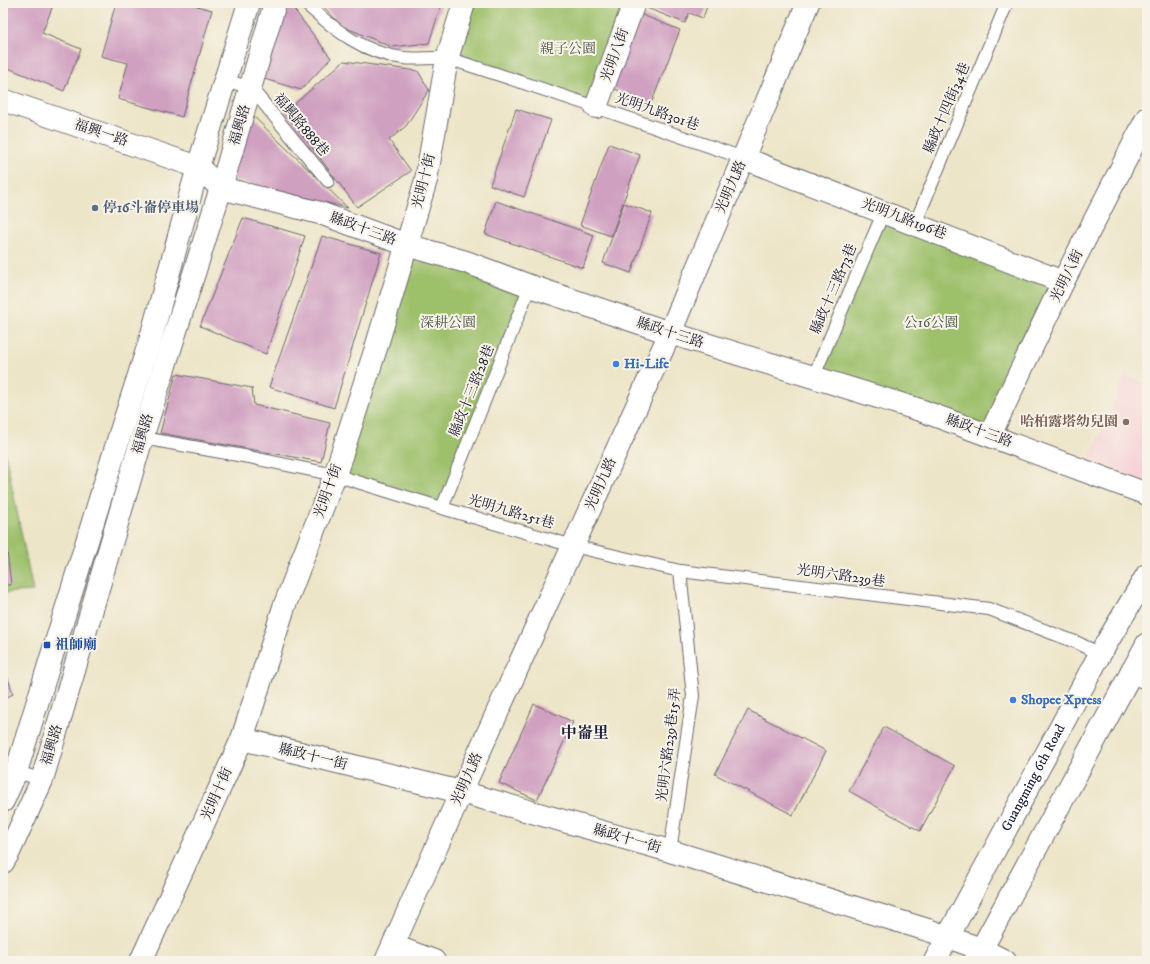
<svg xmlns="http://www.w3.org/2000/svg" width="1150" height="964" font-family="'IM FELL DW Pica','Noto Serif TC',serif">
	<rect width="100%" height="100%" fill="#f7f3e8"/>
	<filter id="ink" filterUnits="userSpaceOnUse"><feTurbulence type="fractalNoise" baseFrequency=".025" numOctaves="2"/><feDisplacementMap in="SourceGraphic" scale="8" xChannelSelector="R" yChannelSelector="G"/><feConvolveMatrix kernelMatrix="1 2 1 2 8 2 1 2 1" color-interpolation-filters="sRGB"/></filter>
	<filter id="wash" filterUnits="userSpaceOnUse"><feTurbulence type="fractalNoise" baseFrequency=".012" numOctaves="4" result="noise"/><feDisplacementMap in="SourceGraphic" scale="16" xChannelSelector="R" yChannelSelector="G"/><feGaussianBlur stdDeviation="0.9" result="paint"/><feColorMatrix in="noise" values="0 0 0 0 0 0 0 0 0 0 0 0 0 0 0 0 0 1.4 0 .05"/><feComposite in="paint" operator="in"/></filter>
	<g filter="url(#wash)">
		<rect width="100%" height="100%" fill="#ede5c8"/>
		<!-- built -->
		<path fill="#f7cfd5" d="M1126 374 1147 386V482L1089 459Z"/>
		<!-- green -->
		<g fill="#9dc06a" stroke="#607152">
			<path d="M464 3H634L596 107 447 59Z"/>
			<path d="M884 211 1063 282 990 435 813 378Z"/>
			<path d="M407 245 530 286 442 508 335 475Z"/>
			<path d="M3 449 6 457 33 591 3 593Z"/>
		</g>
		<g id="blocks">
			<!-- building -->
			<g fill="#d0a0c1">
				<path d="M3 3H54L42 33 81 49 64 91 3 66Z"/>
				<path d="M116 3H186L212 10 182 117 118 99 128 63 101 56Z"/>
				<path d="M285 3H289L331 58 301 90 261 78Z"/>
				<path d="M320 3H442L429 43 392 47 342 26Z"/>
				<path d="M634 3H708L703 18 689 13 685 23Z"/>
				<path d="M632 11 680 30 651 104 603 84Z"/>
				<path d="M344 61 418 71 429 90 406 126 389 140 411 171 357 207 285 112Z"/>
				<path d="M516 109 551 120 524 197 490 185Z"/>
				<path d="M251 114 348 208 231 179Z"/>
				<path d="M609 144 640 155 611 236 580 225Z"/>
				<path d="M496 201 594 235 583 268 485 234Z"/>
				<path d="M624 203 652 213 631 273 603 263Z"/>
				<path d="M243 218 305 236 266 354 200 326Z"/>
				<path d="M322 236 381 253 334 408 269 387Z"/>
				<path d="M176 374 252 388 254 405 330 423 321 462 160 433Z"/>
				<path d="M3 526H4L11 585H3Z"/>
				<path d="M3 664 13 694 3 699Z"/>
				<path d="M534 704 573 722 537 800 499 783Z"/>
				<path d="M748 710 826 751 793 815 715 774Z"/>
				<path d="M884 727 955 766 920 831 849 791Z"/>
			</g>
		</g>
	</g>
	<g filter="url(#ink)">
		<use href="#blocks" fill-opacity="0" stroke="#69666c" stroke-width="1"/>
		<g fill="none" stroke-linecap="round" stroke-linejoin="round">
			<defs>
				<g id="service">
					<path d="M305 3C334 29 364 54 404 58 418 60 437 56 450 59 548 90 646 124 743 158"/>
					<path d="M225 80 251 88 328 181"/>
					<path d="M915 224 1007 3"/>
					<path d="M813 378 884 211"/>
					<path d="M137 437 249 457 335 475 442 508 573 546 680 571 989 609 1078 643 1100 654"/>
					<path d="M442 508 530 286"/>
					<path d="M3 767 42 780"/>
					<path d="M670 851 693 696 680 571"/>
				</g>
				<g id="minor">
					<path d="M3 100 198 167 221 188 320 213 407 245 466 262 530 286 670 333 920 410 1147 494"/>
					<path d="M596 107 634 3"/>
					<path d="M743 158 1063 282"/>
					<path d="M990 435 1063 282 1147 118"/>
					<path d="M1131 672 1147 678"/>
					<path d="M242 739 461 792 670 851 931 931 981 949 1005 961"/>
					<path d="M394 946 434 961"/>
					<path d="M141 961 242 739 284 607 335 475 376 348 426 180 447 59 464 3"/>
					<path d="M386 961 461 792 670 333 808 3"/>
				</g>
				<g id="tertiary">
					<path d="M3 801 16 772 120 434 150 341 198 167 249 3"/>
					<path d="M3 862 9 852 42 780 142 438 221 188 275 3"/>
				</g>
				<g id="secondary">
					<path id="s1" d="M935 961 1100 654 1147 575"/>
					<path d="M975 961 1147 644"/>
				</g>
			</defs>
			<!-- service casing -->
			<use href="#service" stroke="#69666c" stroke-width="14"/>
			<!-- minor casing -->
			<use href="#minor" stroke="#69666c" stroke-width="24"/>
			<!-- tertiary casing -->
			<use href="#tertiary" stroke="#69666c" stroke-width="24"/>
			<!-- secondary casing -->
			<use href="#secondary" stroke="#69666c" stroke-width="24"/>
			<!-- service -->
			<use href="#service" stroke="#fff" stroke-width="12"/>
			<!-- minor -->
			<use href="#minor" stroke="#fff" stroke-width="22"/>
			<!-- tertiary -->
			<use href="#tertiary" stroke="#fff" stroke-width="22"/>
			<!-- secondary -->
			<use href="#secondary" stroke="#fff" stroke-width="22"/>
		</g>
	</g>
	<!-- markers -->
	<circle fill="#5c6f8a" stroke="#f7f3e8" stroke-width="1.5" cx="95" cy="208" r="4"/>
	<g fill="#3f7fe0" stroke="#f7f3e8" stroke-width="1.5">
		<circle cx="616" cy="364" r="4"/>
		<circle cx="1013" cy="700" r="4"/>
	</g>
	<circle fill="#8d6e63" stroke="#f7f3e8" stroke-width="1.5" cx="1126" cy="422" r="4"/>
	<rect fill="#1a4fb4" stroke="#f7f3e8" stroke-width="1.5" x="43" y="641" width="8" height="8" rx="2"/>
	<g text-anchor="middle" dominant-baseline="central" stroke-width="4" stroke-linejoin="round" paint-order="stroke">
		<!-- park labels -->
		<g font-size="14" fill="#4d594b" stroke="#f7f3e8">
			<text x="568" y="49">親子公園</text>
			<text x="448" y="323">深耕公園</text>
			<text x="931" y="323">公16公園</text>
		</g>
		<!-- street labels -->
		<g font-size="14" fill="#22223b" stroke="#f7f3e8">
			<text transform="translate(615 55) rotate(-70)">光明八街</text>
			<text transform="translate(947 108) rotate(-67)">縣政十四街34巷</text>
			<text transform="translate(657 112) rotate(19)">光明九路301巷</text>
			<text transform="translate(240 125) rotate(-73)">福興路</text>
			<text transform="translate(301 125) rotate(50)">福興路888巷</text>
			<text transform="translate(101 133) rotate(19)">福興一路</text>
			<text transform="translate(424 181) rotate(-76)">光明十街</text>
			<text transform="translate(731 187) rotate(-67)">光明九路</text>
			<text transform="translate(904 219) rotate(21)">光明九路196巷</text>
			<text transform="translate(363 229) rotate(20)">縣政十三路</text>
			<text transform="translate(1067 276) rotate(-64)">光明八街</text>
			<text transform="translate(834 289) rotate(-67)">縣政十三路73巷</text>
			<text transform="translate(670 333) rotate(18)">縣政十三路</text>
			<text transform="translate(472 391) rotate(-68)">縣政十三路28巷</text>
			<text transform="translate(979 431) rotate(20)">縣政十三路</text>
			<text transform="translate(143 434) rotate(-73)">福興路</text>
			<text transform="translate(601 484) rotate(-66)">光明九路</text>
			<text transform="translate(328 491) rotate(-70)">光明十街</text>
			<text transform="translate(511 512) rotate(16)">光明九路251巷</text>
			<text transform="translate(841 576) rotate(8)">光明六路239巷</text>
			<text transform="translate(52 745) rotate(-73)">福興路</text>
			<text transform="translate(669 745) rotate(-83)">光明六路239巷15弄</text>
			<text transform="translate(313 757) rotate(14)">縣政十一街</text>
			<text stroke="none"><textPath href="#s1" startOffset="208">Guangming 6th Road</textPath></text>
			<text transform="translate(467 779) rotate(-66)">光明九路</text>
			<text transform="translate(217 794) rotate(-66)">光明十街</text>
			<text transform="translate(627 839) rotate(16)">縣政十一街</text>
		</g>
		<!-- service labels -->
		<g font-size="14" font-weight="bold" fill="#4e5e75" stroke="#f7f3e8" text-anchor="start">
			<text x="103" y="208">停16斗崙停車場</text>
		</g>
		<!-- shop labels -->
		<g font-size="14" font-weight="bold" fill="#366cbe" stroke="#f7f3e8" text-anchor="start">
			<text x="624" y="364">Hi-Life</text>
			<text x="1021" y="700">Shopee Xpress</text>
		</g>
		<!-- education labels -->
		<g font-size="14" font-weight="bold" fill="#785e54" stroke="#f7f3e8" text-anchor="end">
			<text x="1118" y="422">哈柏露塔幼兒園</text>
		</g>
		<!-- transit labels -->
		<g font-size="14" font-weight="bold" fill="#164399" stroke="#f7f3e8" text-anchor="start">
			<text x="55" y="645">祖師廟</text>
		</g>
		<!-- quarter labels -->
		<g font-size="16" font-weight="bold" fill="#22223b" stroke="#f7f3e8">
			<text x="585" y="733">中崙里</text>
		</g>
	</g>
	<!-- margin -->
	<rect width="1150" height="964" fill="none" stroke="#f7f3e8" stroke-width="16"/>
</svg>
